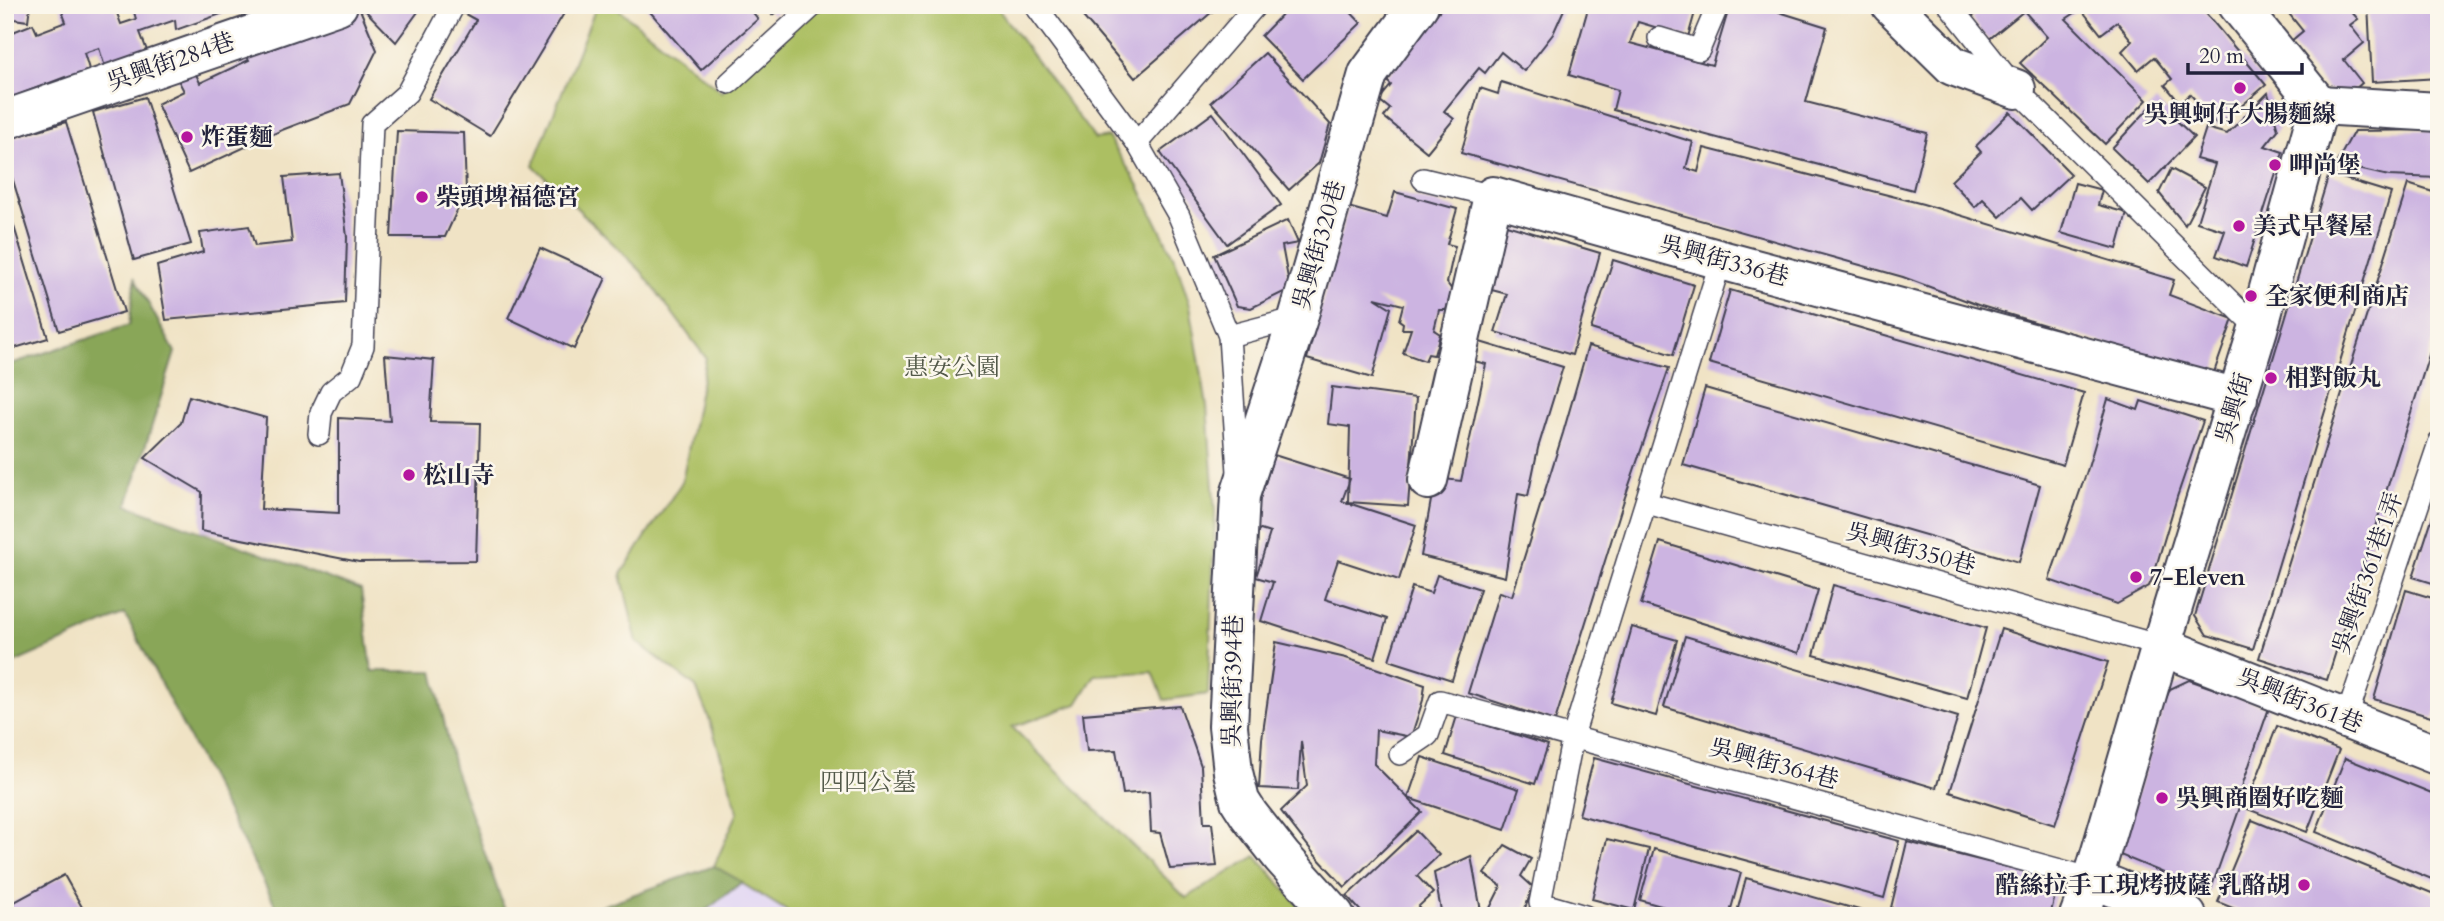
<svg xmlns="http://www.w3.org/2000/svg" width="2444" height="921" font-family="Cardo,'Noto Serif TC',serif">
	<rect width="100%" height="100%" fill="#fbf7ec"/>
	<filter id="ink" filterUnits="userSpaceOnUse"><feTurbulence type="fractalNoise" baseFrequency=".0143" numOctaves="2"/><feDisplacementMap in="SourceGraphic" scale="14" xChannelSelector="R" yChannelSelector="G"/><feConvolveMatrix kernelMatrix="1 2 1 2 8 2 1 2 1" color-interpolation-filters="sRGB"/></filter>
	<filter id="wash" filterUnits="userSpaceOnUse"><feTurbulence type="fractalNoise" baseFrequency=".00686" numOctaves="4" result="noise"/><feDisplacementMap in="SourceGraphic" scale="28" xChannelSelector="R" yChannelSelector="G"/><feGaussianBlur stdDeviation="1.57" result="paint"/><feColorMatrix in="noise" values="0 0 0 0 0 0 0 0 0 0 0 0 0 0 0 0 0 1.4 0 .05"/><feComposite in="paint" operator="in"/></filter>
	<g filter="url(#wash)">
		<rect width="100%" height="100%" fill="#f0e3c5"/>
		<!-- built -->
		<path fill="#e0d4f4" d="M742 882 795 916H699Z"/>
		<!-- green -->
		<path fill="#acbf62" stroke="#67704e" stroke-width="2" d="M802 5H995L1095 139 1108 137 1138 184 1176 262 1190 305 1207 406 1215 513 1208 694 1164 700 1153 672 1095 675 1077 704 1012 727 1186 898 1256 856 1308 916H795L714 866 738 812 710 721 696 687 637 642 621 574 682 482 706 358 641 271 533 165 596 7 617 8 722 92 783 20Z"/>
		<!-- forest -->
		<g fill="#89a658" stroke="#56644a" stroke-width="2">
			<path d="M135 279 175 352 127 505 361 590 372 671H433L454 767 507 916H281L125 614 5 667V366L129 325Z"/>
			<path d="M714 866 742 882 699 916H573Z"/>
		</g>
		<g id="blocks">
			<!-- building -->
			<g fill="#ccb4e1">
				<path d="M5 5H30L28 21 7 18 13 32 33 24 37 33 66 22 60 6 63 5H102L103 8 114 5 121 24 136 19 132 5H246L176 30 175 20 140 32 149 56 106 70 99 48 84 53 92 79 68 87 65 77 5 100Z"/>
				<path d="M360 5H423L396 42Z"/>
				<path d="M470 5H569L490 136 429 99 476 20 465 14Z"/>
				<path d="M644 5H747L758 19 701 70Z"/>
				<path d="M766 5H786L772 15Z"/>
				<path d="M1073 5H1220L1135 78Z"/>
				<path d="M1291 5H1344L1361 23 1303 79 1261 36Z"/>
				<path d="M1444 5H1566L1553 34 1524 71 1501 52 1485 73 1479 68 1444 111 1454 119 1427 152 1384 117 1390 109 1379 100 1391 85 1385 79Z"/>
				<path d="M1589 5H1697L1688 37 1638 22 1630 43 1712 65 1730 5H1757L1827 27 1806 102 1927 133 1913 190 1613 110 1618 90 1569 75Z"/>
				<path d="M1970 5H2199L2266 85 2218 126 2190 94 2180 103 2165 85 2172 79 2154 57 2138 70 2122 51 2132 41 2117 22 2101 34 2081 9 2066 19 2147 100 2105 144 2020 63 2047 37 2024 11 1988 40 1971 18 1977 13Z"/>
				<path d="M2282 5H2356L2350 10 2358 19 2350 25 2364 43 2344 60 2362 83 2349 94 2327 89 2290 42 2303 31Z"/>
				<path d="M2368 5H2439V78L2372 82Z"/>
				<path d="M359 7 377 50 350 104 282 130 189 173 157 104 184 91 177 78 194 70 200 83 249 60 243 48 261 39 266 51 316 32 324 21Z"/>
				<path d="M1265 53 1330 124 1319 163 1289 190 1211 102Z"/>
				<path d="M1501 82 1693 142 1686 168 1698 172 1704 148 1923 204 2174 280 2169 295 2233 319 2212 378 2158 359 1978 305 1903 277 1461 153 1480 88 1498 94Z"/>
				<path d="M2268 93 2278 130 2265 146 2283 152 2246 267 2216 256 2225 231 2197 222 2215 164 2196 159 2206 128 2227 134Z"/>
				<path d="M145 97 191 244 134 260 93 112Z"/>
				<path d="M2156 101 2194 137 2149 184 2112 148Z"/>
				<path d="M2010 112 2071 174 2032 210 2021 198 2000 217 1983 199 1975 207 1951 181 1981 152 1976 146Z"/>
				<path d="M1213 113 1281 205 1227 244 1160 152Z"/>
				<path d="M66 122 124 312 59 331 5 154V140Z"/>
				<path d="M2439 130V178L2389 176 2336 164 2354 131Z"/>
				<path d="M397 131 464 133 466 191 445 237H391Z"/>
				<path d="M2171 169 2205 187 2185 225 2159 193Z"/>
				<path d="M339 173 347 237 345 303 166 320 157 266 203 252 200 233 249 226 255 246 292 242 284 177Z"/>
				<path d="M2329 174 2391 193 2253 649 2207 635 2195 616Z"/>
				<path d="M2075 183 2102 190 2098 205 2127 213 2117 249 2061 233Z"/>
				<path d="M2408 184 2439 194V323L2327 680 2259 658Z"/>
				<path d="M1395 192 1457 209 1447 244 1455 246 1447 283 1452 290 1446 310H1439L1434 330 1440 334 1434 355 1428 354 1425 361 1403 353 1411 329H1402L1403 323 1399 320 1403 305 1375 298 1391 308 1372 378 1307 359 1348 207 1387 218Z"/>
				<path d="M5 197 48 338 5 351Z"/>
				<path d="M1288 220 1298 243 1282 246 1290 289 1251 308 1237 306 1214 255Z"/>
				<path d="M1503 224 1600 253 1572 355 1495 332 1507 294 1484 288Z"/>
				<path d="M540 248 606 278 574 349 508 318Z"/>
				<path d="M1613 260 1694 285 1673 355 1591 329Z"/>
				<path d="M1730 290 2084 393 2063 465 1709 363Z"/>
				<path d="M1480 342 1563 367 1538 448 1528 496 1518 494 1505 577 1421 556 1435 478 1461 481 1486 364 1474 361Z"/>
				<path d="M1588 346 1669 368 1624 500 1555 721 1468 693 1499 592 1512 596 1563 433Z"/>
				<path d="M385 355 434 360 430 422 480 423 476 561 359 562 201 531 202 492 145 458 181 423 189 396 266 418 261 509 339 513V418L390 421Z"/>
				<path d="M1332 387 1416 398 1408 506 1348 502 1350 427 1328 424Z"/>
				<path d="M1705 388 2040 485 2019 562 1683 465Z"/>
				<path d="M2108 399 2138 410 2141 401 2203 421 2177 497 2153 577 2149 586 2117 604 2049 580 2088 468Z"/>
				<path d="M1274 455 1350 479 1342 501 1416 525 1399 580 1338 560 1325 599 1387 619 1375 658 1261 621 1273 582 1256 577 1270 533 1251 527Z"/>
				<path d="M2439 497V585L2413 577Z"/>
				<path d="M1660 542 1818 590 1799 653 1641 604Z"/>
				<path d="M1437 575 1480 589 1452 680 1389 660 1412 587 1431 593Z"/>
				<path d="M1833 585 1986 628 1967 698 1814 655Z"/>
				<path d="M2406 590 2439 600V703L2434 718 2374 699Z"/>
				<path d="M1632 627 1677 640 1656 716 1611 703Z"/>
				<path d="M2001 629 2108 662 2055 825 1950 792Z"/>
				<path d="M1685 636 1958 717 1936 788 1664 707Z"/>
				<path d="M1276 642 1346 658 1425 685 1423 700 1411 737 1376 730 1374 764 1422 812 1345 887 1315 855 1281 811 1307 786 1301 741 1298 790 1259 788 1262 739Z"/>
				<path d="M2189 680 2269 708 2243 783 2239 810 2210 892 2120 855 2165 701 2170 689Z"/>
				<path d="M1180 706 1201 766 1204 823H1212L1217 866 1170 869 1160 833 1151 832 1149 792 1123 794 1116 750 1087 751 1083 714Z"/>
				<path d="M1457 716 1548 745 1535 784 1445 755Z"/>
				<path d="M2277 726 2339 750 2307 832 2245 808Z"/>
				<path d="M1422 757 1519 789 1505 830 1408 798Z"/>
				<path d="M1594 758 1899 841 1884 898 1579 815Z"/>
				<path d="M2345 758 2439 796V882L2316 832Z"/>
				<path d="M2252 820 2439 896V916H2252L2218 902Z"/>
				<path d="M1416 831 1439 855 1417 876 1433 893 1418 907 1424 914 1365 916 1347 896Z"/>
				<path d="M1607 839 1649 849 1634 910 1592 899Z"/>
				<path d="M1907 842 2059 880 2050 916H1889Z"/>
				<path d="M1505 845 1531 859 1521 876 1533 887 1522 916H1486L1501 886 1484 874Z"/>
				<path d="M1654 849 1741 873 1729 916H1696L1640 900Z"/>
				<path d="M1471 856 1481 911 1442 916 1434 873Z"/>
				<path d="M64 875 87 916H5V907Z"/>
				<path d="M1746 878 1877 915V916H1736Z"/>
			</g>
		</g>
	</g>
	<g filter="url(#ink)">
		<use href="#blocks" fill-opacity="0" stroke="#413f50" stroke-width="2"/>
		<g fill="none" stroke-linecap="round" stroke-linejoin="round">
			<defs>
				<g id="lane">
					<path d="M1035 5 1137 143 1179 216 1229 336 1238 472"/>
					<path d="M1949 5 2016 89 2258 329"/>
					<path d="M1659 38 1699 50 1718 5"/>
					<path d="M729 83 814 5"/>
					<path d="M1137 143 1256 5"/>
					<path d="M1423 179 1493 196"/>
					<path d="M1229 336 1298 318"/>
					<path d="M319 434 321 413 331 392 351 376 363 346 372 124 407 93 454 5"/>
					<path d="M1647 503 2161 646"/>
					<path d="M2346 719 2439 443"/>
					<path d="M1400 754 1428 735 1440 701 2093 879"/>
					<path d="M1585 916 1540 903 1573 736 1721 260"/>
				</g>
				<g id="street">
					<path d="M1891 5 1953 66 2016 89"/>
					<path d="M2238 5 2319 105"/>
					<path d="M2319 105 2439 112"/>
					<path d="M5 120 338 5"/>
					<path d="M1428 480 1493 196 1721 260 2238 398"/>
					<path d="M2161 646 2439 756"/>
					<path d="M2093 879 2187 916"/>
					<path d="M1335 916 1282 857 1249 815 1240 801 1233 772 1228 726 1240 495 1298 318 1368 74 1419 5"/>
					<path d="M2079 916 2093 879 2161 646 2258 329 2319 105"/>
				</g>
			</defs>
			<!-- lane casing -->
			<use href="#lane" stroke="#413f50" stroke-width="24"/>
			<!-- street casing -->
			<use href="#street" stroke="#413f50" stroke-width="42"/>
			<!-- lane -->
			<use href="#lane" stroke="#fff" stroke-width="21"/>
			<!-- street -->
			<use href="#street" stroke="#fff" stroke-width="38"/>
		</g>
	</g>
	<!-- markers -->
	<g fill="#b5179e" stroke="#fbf7ec" stroke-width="2.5">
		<circle cx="2240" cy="88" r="7"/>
		<circle cx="187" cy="137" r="7"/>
		<circle cx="2275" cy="165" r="7"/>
		<circle cx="422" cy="197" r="7"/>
		<circle cx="2239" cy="226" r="7"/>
		<circle cx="2251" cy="296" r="7"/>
		<circle cx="2271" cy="378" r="7"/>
		<circle cx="409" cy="475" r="7"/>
		<circle cx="2136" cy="577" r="7"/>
		<circle cx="2162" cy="798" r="7"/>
		<circle cx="2304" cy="885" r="7"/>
	</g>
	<g text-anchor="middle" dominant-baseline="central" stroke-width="5" stroke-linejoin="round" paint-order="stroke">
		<!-- street labels -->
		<g font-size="24" fill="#22223b" stroke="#fbf7ec">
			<text transform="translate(171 62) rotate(-19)">吳興街284巷</text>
			<text transform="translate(1319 245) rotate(-74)">吳興街320巷</text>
			<text transform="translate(1724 261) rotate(15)">吳興街336巷</text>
			<text transform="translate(2234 408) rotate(-73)">吳興街</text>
			<text transform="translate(1911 549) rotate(16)">吳興街350巷</text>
			<text transform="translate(2368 573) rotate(-71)">吳興街361巷1弄</text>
			<text transform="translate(1233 681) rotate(-89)">吳興街394巷</text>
			<text transform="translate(2300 701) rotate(22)">吳興街361巷</text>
			<text transform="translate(1774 764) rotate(15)">吳興街364巷</text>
		</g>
		<!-- poi labels -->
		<g font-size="24" font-weight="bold" fill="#22223b" stroke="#fbf7ec" text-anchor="start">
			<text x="2240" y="114" text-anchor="middle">吳興蚵仔大腸麵線</text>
			<text x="201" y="137">炸蛋麵</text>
			<text x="2289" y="165">呷尚堡</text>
			<text x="436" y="197">柴頭埤福德宮</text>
			<text x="2253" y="226">美式早餐屋</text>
			<text x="2265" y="296">全家便利商店</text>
			<text x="2285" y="378">相對飯丸</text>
			<text x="423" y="475">松山寺</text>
			<text x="2150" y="577">7-Eleven</text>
			<text x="2176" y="798">吳興商圈好吃麵</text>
			<text x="2290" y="885" text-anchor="end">酷絲拉手工現烤披薩 乳酪胡</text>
		</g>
		<!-- park labels -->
		<g font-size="24" fill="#525949" stroke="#fbf7ec">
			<text x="952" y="367">惠安公園</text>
			<text x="868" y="782">四四公墓</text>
		</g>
	</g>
	<!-- margin -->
	<rect width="2444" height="921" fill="none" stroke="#fbf7ec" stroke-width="28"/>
	<!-- scale -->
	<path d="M2188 63v10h114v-10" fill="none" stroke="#22223b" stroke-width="3.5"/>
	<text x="2199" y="63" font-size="21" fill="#22223b" stroke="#fbf7ec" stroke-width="5" paint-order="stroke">20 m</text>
</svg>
